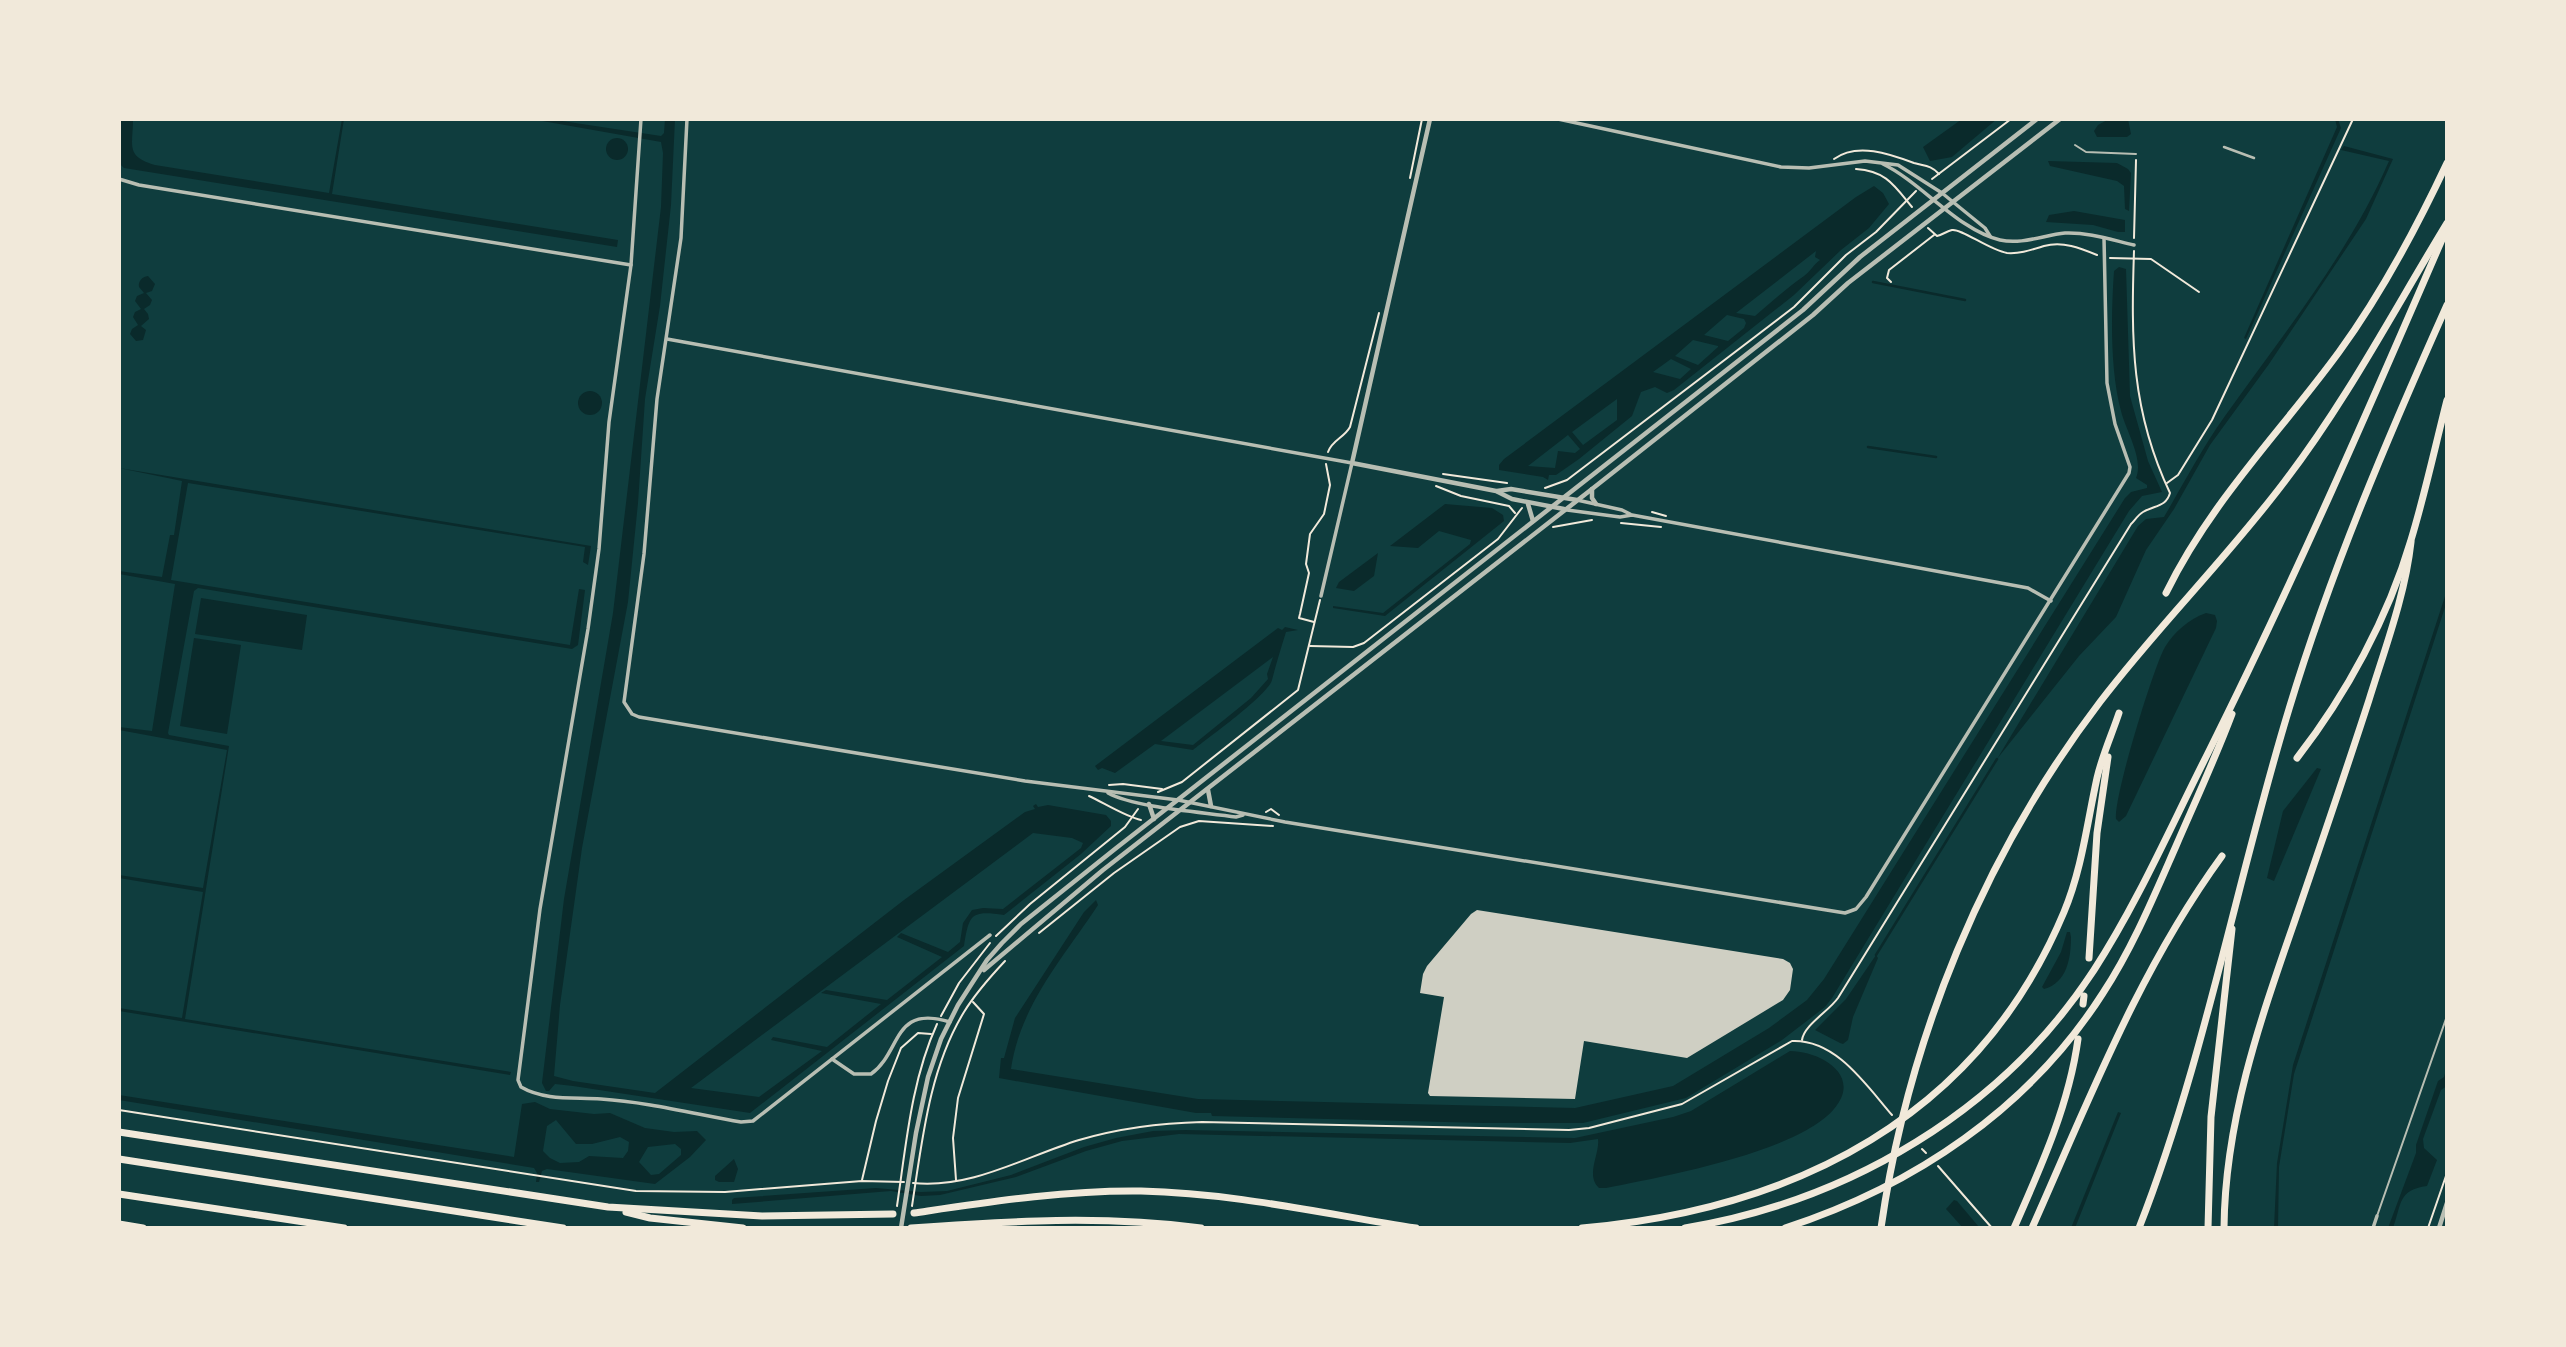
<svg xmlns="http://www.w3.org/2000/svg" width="2566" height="1347" font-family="'Varela Round',sans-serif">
	<rect width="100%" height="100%" fill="#0f3d3e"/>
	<!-- water -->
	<g fill="#0a2a2b" fill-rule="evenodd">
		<path d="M119 119H133C133 146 125 156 155 165L329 193 342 119H344L332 194 618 240 617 247 124 168 119 163Z"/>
		<path d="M531 119H549L661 136 664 133 665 119H675L671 205 660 306 645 399 638 503 628 602 582 848 560 1005 554 1076 573 1081 655 1093 904 900 1025 812 1035 809 1033 806 1036 804 1038 807 1048 805 1106 815 1111 821V826L1081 854 1004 915C971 910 969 914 964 946L750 1113 573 1086 555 1084 549 1091H546L542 1083 564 899 613 613 661 207 663 153 661 142ZM1033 833 1072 838 1083 843 1081 848 1003 909 983 908 972 910 963 923 960 942 948 952 901 933 897 937 942 957 887 1000 826 990 821 993 881 1004 827 1047 773 1037 771 1040 822 1051 759 1097 691 1088Z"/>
		<path d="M1962 119H1997L1952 157 1930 161 1923 147Z"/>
		<path d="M2109 119H2128L2131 134 2127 137H2097L2094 131 2098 125Z"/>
		<path d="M2335 119H2338L2341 128 2246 339 2244 338 2337 127Z"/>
		<circle cx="617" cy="149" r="11"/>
		<path d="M2344 146 2393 159 2366 219 2269 364 2210 445 2174 509 2146 550 2116 617 2079 656 1997 759 2138 526 2146 519 2164 517C2184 483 2202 448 2225 416 2283 334 2349 254 2389 161L2341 150Z"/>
		<path d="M2048 161 2117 163 2128 169 2131 173 2129 211 2125 209 2124 186 2117 181 2050 166Z"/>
		<path d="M1874 186 1883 193 1889 204 1869 228 1841 250 1794 295 1674 390 1667 393 1655 387 1641 392 1632 416 1579 459 1556 475H1549L1548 480 1543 477 1499 470V465L1504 459 1856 197ZM1816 251 1815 257 1820 260C1813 265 1810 272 1804 276 1787 288 1771 302 1755 316L1736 313ZM1727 315 1744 319 1746 323 1744 328 1728 341 1704 335ZM1693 340 1718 346V347L1698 365 1675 356ZM1671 359 1691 369 1680 379 1653 372ZM1617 399V420L1583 445 1572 432ZM1568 435 1580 449 1575 453 1558 451 1555 468 1528 466Z"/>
		<path d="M2074 211 2125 220V232H2118L2093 225 2046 222 2049 215Z"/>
		<path d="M2119 267 2126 269 2130 396 2148 461 2162 492 2142 496 2129 511 1832 998 1825 1007 1782 1040 1686 1098 1583 1123H1484L1212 1116 1211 1113H1196L999 1078 1001 1058H1004L1015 1018 1084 912 1096 900 1098 905C1064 957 1020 1005 1011 1069L1198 1099 1575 1108 1673 1086 1769 1028 1807 1000 1824 979 2125 498 2131 492 2147 488V485L2136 478C2144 459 2126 431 2121 411 2110 370 2111 314 2114 271Z"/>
		<path d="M148 276 155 284 152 291 146 293 152 300 150 305 144 309 148 314 149 319 141 326 146 330 143 340 136 341 130 334 132 329 138 325 133 317 135 312 141 309 135 301 137 296 144 293 139 287C138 281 142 277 148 276Z"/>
		<circle cx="590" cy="403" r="12"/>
		<path d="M119 468 591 546 588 565 583 562 585 547 188 483 171 580 570 645 579 589 585 590 578 645 572 649 198 588 194 591 168 733 169 735 229 746 185 1019 511 1072 510 1075 119 1011V1008L182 1018 203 892 119 878V875L203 888 227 750 119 730V727L152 731 175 584 119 574V571L162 577 170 535H174L182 481Z"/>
		<path d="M1445 504 1492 508 1503 515 1504 521 1385 616 1333 608V606L1383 613 1470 544 1471 540 1439 531 1418 548 1390 546Z"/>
		<path d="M1378 553 1374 576 1354 591 1336 588 1339 582Z"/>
		<path d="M2447 590V601L2294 1074 2279 1167 2278 1228H2274L2277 1163 2293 1065Z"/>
		<path d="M201 598 307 615 302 650 195 634Z"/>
		<path d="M2206 613 2215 615 2217 621 2216 628 2126 816 2119 822 2116 819C2113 799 2153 668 2165 647 2174 632 2189 619 2206 613Z"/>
		<path d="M1285 627 1298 630 1286 632C1281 648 1276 664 1272 680 1268 695 1208 738 1193 750L1155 744 1115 773 1102 768 1098 770 1095 766 1278 628 1282 630ZM1273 657 1267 674 1268 679 1251 698 1193 745 1161 741Z"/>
		<path d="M194 638 241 645 227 734 180 726Z"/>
		<path d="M2317 768 2321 769 2274 881 2267 878 2283 811Z"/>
		<path d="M2067 932H2070L2071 937C2071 958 2067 983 2044 989L2042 987 2061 952Z"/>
		<path d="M1876 955 1878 958 1853 1017 1848 1040 1843 1044 1840 1043 1815 1030 1846 999Z"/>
		<path d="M1790 1051C1818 1051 1860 1073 1837 1105 1806 1151 1660 1177 1606 1188H1599C1585 1175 1600 1154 1598 1139L1570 1143 1179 1134 1122 1141 1086 1151 1016 1177 940 1195 921 1196 891 1191 732 1204V1200L734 1198 876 1188 921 1192 947 1191 1011 1175 1084 1147 1116 1138 1153 1131 1185 1130 1575 1138 1673 1117 1691 1111Z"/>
		<path d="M2447 1067V1086L2441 1090 2423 1139 2424 1148 2437 1160 2427 1186C2398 1190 2402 1203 2393 1228H2388L2416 1153V1145L2438 1081 2444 1077Z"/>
		<path d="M119 1095 514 1157 522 1104 535 1102 550 1109 594 1114 610 1113 645 1128 674 1132 697 1131 706 1140 690 1157 655 1184 547 1169 542 1171 539 1182H536L537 1173 534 1168 119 1100ZM556 1120 576 1144H592L620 1137 629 1142 628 1151 623 1158 589 1156 579 1162 560 1163 550 1158 543 1151 547 1126ZM675 1144 681 1149V1155L659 1174 651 1175 639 1162 648 1147Z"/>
		<path d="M2118 1112 2121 1113 2075 1228H2071Z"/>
		<path d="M734 1159 738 1169 734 1182H719L715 1180V1176Z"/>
		<path d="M1954 1200 1957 1201 1979 1227 1963 1228 1946 1209Z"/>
	</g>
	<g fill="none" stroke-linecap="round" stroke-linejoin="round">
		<!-- stream -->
		<g stroke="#0a2a2b" stroke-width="2.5">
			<path d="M1873 282 1965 300"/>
			<path d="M1868 447 1936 457"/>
			<path d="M1876 955 1997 759"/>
		</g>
	</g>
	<!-- building -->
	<path fill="#cfcfc3" d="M1477 910 1783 959 1790 963 1793 969 1790 990 1783 1000 1687 1058 1584 1041 1575 1099 1430 1096 1428 1093 1444 997 1420 993 1423 974 1427 966 1471 914Z"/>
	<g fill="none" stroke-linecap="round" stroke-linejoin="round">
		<!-- path -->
		<g stroke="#f1e9da" stroke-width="2">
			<path d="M1834 159C1857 142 1890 154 1914 163 1924 166 1931 165 1939 174"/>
			<path d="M1856 169C1886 171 1894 185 1912 207"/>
			<path d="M1410 178 1422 119"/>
			<path d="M1932 179 2011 119"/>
			<path d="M1928 228 1937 236C1942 235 1947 231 1952 230 1961 228 1989 250 2007 253 2020 254 2031 250 2044 246 2063 241 2080 248 2097 255"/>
			<path d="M2134 238 2136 160"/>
			<path d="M2110 258 2151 259 2199 292"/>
			<path d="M1891 282 1887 278 1889 270 1934 235"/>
			<path d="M1328 452C1332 440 1344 438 1350 427L1379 313"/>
			<path d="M1443 474 1507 483"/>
			<path d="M2167 483 2178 475 2212 420 2353 119"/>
			<path d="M1436 486 1461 496 1509 506 1515 513"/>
			<path d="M1545 488 1567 480 1794 307 1846 255 1876 232 1916 191"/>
			<path d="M1652 512 1666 516"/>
			<path d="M1621 523 1661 527"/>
			<path d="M1553 527 1592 520"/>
			<path d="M1314 622 1299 618 1300 614 1309 573 1306 564 1310 534 1324 514 1330 485 1326 464"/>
			<path d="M1310 646 1353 647 1364 643 1498 539 1522 508"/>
			<path d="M1109 785 1123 784 1162 789"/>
			<path d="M1158 792 1182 782 1298 690 1320 600"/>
			<path d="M1089 796C1104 803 1126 817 1141 820"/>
			<path d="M1266 812 1271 809 1279 815"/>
			<path d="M1039 933 1114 873 1180 827 1199 821 1273 826"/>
			<path d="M996 936 1030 904 1125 827 1138 809"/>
			<path d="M941 1016 959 983 990 943"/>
			<path d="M1802 1040C1804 1025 1829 1011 1838 998L2131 524C2135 520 2138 515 2143 512 2155 505 2166 507 2170 493 2131 411 2131 340 2134 251"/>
			<path d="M119 1110 636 1191 725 1192 862 1181 904 1182"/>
			<path d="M1922 1149 1926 1153"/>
			<path d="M1938 1166 1992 1228"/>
			<path d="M862 1180 876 1121 888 1081 901 1048 918 1033 931 1034"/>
			<path d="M956 1180 953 1138 958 1098 984 1014 973 1002"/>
			<path d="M913 1183C972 1189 1024 1157 1079 1140 1120 1128 1160 1123 1202 1122L1569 1130 1589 1128 1682 1104 1792 1041C1836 1039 1866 1085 1892 1115"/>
			<path d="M897 1206C906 1146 911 1081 937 1024"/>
			<path d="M912 1206C922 1142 929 1069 964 1012 975 994 990 977 1005 961"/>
			<path d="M2428 1228 2447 1173"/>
		</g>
		<!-- service -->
		<g stroke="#b8beb3" stroke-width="2">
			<path d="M2075 145 2086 152 2136 154"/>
			<path d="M2377 1216 2447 1016"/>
		</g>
		<!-- pedestrian -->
		<path stroke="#b8beb3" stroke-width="2.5" d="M2224 147 2254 158"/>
		<!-- minor -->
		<g stroke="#b8beb3" stroke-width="3.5">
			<path d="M687 119 681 238 657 399 644 554 624 702 632 714 639 717 1025 781 1178 800 1285 822 1845 913 1856 909 1866 897 2129 473 2130 467 2115 424 2107 383 2104 238"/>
			<path d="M1558 119 1781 167 1809 168 1865 161 1898 165 1942 193 1985 228 1990 236"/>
			<path d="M1883 164C1922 183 1958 230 2000 240 2022 245 2044 235 2065 233 2088 232 2112 240 2134 245"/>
			<path d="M119 179 139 185 631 265 609 422 599 549 588 629 540 909 518 1080 521 1087C545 1101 575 1097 601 1099 647 1102 695 1114 741 1122L753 1121 990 935"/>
			<path d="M631 265 641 119"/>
			<path d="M667 339 1352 463 1321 596"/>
			<path d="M1577 500 1622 510 1630 514"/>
			<path d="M1567 510 1620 517 1632 515 2028 588 2051 601"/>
			<path d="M1108 793C1136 808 1203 812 1236 817L1243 815"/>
			<path d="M832 1059 854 1074H871C902 1052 892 1004 950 1022"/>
			<path d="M2373 1228 2377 1216"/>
		</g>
		<!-- tertiary -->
		<g stroke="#b8beb3" stroke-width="4.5">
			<path d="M1430 119 1352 463 1496 491 1512 499 1564 509"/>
			<path d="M1592 489V498L1596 504"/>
			<path d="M1497 491 1511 489 1577 500"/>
			<path d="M1528 504 1533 521"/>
			<path d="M1208 790 1211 806"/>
			<path d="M1149 804 1154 819"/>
			<path d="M984 970 1103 870 1592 489 1813 315 1848 283 2060 119"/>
			<path d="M901 1228 916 1133 928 1077 941 1039 958 1005 987 960 1002 943 1021 924 1115 849 1803 310 1860 257 2037 119"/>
			<path d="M2439 1228 2447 1203"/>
		</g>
		<!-- motorway -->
		<g stroke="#f1e9da" stroke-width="7">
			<path d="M2166 593C2211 501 2279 434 2339 352 2382 293 2416 229 2447 163"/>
			<path d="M2297 758C2346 695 2388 618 2411 540 2425 494 2435 447 2447 400"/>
			<path d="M2089 958 2097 833 2108 757"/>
			<path d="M2083 1004 2084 996"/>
			<path d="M119 1132 608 1207 762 1216 893 1214"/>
			<path d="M119 1159 563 1228"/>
			<path d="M119 1194 344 1228"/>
			<path d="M626 1212 650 1218 743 1228"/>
			<path d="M914 1213C989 1202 1065 1190 1141 1191 1234 1193 1325 1214 1416 1228"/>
			<path d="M119 1224 143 1228"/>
			<path d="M911 1228C1011 1221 1102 1215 1201 1228"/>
			<path d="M1582 1228C1795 1209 1978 1118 2064 912 2082 869 2087 823 2097 778 2102 756 2112 734 2119 713"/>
			<path d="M1685 1228C1849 1201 2002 1111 2094 970 2138 902 2171 826 2208 753 2294 581 2371 404 2447 228"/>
			<path d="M1785 1228C1914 1186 2029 1109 2103 993 2133 947 2154 896 2176 846 2195 802 2215 759 2232 714"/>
			<path d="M1881 1228C1908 1039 1984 854 2100 702 2158 626 2227 558 2285 481 2347 400 2394 310 2447 223"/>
			<path d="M2014 1228C2041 1167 2069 1105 2078 1039"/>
			<path d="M2032 1228C2089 1100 2139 970 2222 856"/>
			<path d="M2139 1228C2204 1062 2237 879 2289 709 2331 570 2388 437 2447 305"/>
			<path d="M2208 1228 2211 1117 2232 929"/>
			<path d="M2224 1228C2225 1120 2260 1021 2295 920 2320 847 2345 774 2369 700 2385 648 2405 596 2411 542"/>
		</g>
	</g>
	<!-- border -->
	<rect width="2566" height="1347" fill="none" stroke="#f1e9da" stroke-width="242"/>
</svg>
